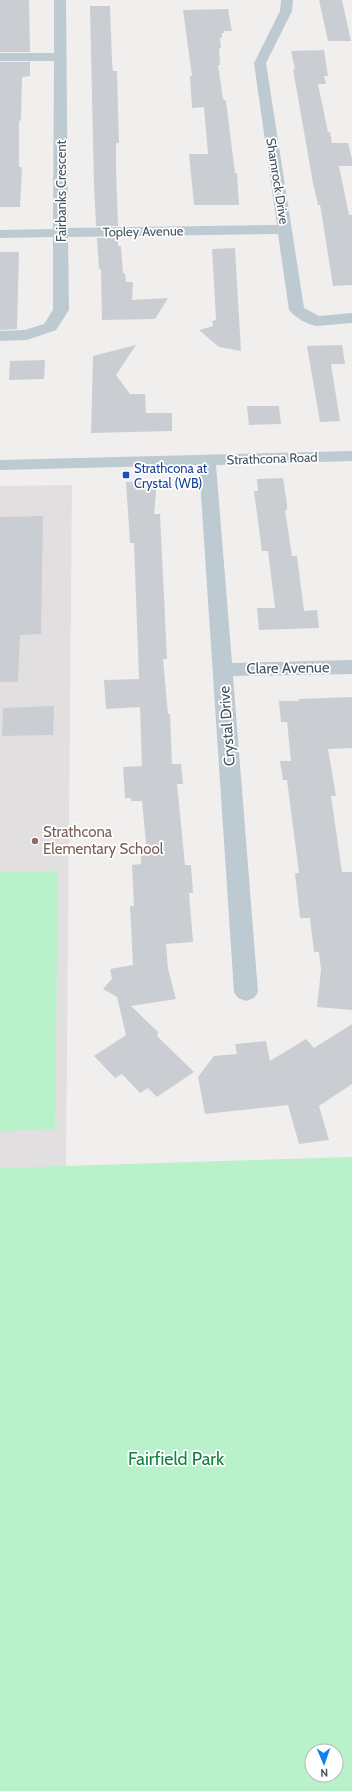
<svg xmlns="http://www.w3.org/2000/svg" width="352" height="1791" font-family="Cabin,sans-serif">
	<rect width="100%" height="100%" fill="#f1eeee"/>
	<!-- education -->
	<path fill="#e2dfe0" d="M72 485 66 1167 0 1168V486Z"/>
	<!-- green -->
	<g fill="#b9f1ca" fill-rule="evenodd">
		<path d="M58 871 55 1129 0 1131V872Z"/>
		<path d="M352 1157V1791H0V1168ZM312 1751H336V1775H312Z"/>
	</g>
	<!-- building -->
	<g fill="#caced3">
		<path d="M0 0H29L30 52H0Z"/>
		<path d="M319 0H342L351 41H328Z"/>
		<path d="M90 6H110L112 61 113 71H117L119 143H116V168L118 226H96L94 186Z"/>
		<path d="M228 9 232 31H224V33H222V38H220L221 48H219L220 65H218L223 99 226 101 235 173H237L239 205H194L189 154H208L204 107 192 108 190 76H192L183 10Z"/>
		<path d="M324 50 328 76H324L326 84H318L328 132H330L332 143H348L352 159V166H339L349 215H352V285L333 286 321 210 320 205H318L313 183 293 69H295L291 51Z"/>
		<path d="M0 62H30V76L22 77 21 120 19 121V167H22L20 207H0Z"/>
		<path d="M97 238H118V246H121L123 273H125L126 282H133L132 300 168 298 155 319 102 320 101 269H99Z"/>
		<path d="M235 248 241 351 219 347 199 330 213 326 212 321 216 320 212 249Z"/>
		<path d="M0 252H19L17 329 0 330Z"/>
		<path d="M136 345 116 375 130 394H145L146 413H172V431L91 433 93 356Z"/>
		<path d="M342 345 345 364H331L340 421 320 422 307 346Z"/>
		<path d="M45 360 44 379 9 380 10 361Z"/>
		<path d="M247 406H279L281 424 249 425Z"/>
		<path d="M283 478 287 504V510H285L292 556H297L304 611 317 610 319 628 259 630 257 608H275L268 551H262L254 491H258L257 479Z"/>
		<path d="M157 481 154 514H160L167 659H163L168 714H170L172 764H181L183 784H177L185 865H191L193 893H189L193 942 166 944 168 969 176 999 131 1006 158 1032 157 1036 194 1072 157 1097 148 1088 140 1093 122 1074 115 1078 94 1056 126 1035 117 997 103 989 112 979 110 969 133 965 130 906H134L132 865 141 864V854H147L142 801H131V798H125L123 767 142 766 140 707 106 709 104 680 139 679 134 543H130L126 482Z"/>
		<path d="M43 516 41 634 20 635 18 682H0V517Z"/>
		<path d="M352 697V748L328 749 336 796H331L342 872H352V1010L317 1007 321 970 319 952H314L310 918H300L295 873H299L287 780H283L280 761H291L287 722H281L279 701H299L298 699Z"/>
		<path d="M54 706 53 735 2 736 3 708Z"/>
		<path d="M352 1024V1084L319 1106 329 1140 299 1144 288 1105 205 1114 198 1077 214 1056 237 1054 235 1044 266 1041 270 1061 306 1039 314 1048Z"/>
	</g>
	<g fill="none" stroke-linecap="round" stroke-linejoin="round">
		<!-- minor -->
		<g fill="#bdcad1" fill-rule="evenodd">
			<path d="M54 0H66L68 228 277 225 254 63 280 11 281 0H293L292 11 266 63 304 308 319 316 352 313V323L316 326C307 324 294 317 289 310L278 234 68 237 69 310 56 330 27 340 0 341V331L25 330 44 324 53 310V237L0 238V230L53 229 54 61H0V53H54Z"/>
			<path d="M352 451V461L216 465 232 663 352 660V674L233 676 258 992 254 998 246 1001 238 998 234 992 199 465 0 470V460Z"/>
		</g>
	</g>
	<!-- markers -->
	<rect fill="#1a4fb4" stroke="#fff" stroke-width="1.5" x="122" y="471" width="8" height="8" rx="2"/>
	<circle fill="#8d6e63" stroke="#fff" stroke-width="1.5" cx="35" cy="841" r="4"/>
	<g text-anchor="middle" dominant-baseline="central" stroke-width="3.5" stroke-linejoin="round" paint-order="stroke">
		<!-- far-street labels -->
		<g font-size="13" fill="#45535d" stroke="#fff">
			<text transform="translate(278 181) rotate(81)">Shamrock Drive</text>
			<text transform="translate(61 191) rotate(-90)">Fairbanks Crescent</text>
			<text transform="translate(143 231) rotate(-1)">Topley Avenue</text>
			<text transform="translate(272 458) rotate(-2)">Strathcona Road</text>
		</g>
		<!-- far-transit labels -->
		<g font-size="13" fill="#164399" stroke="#fff" text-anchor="start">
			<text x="134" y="468">Strathcona at<tspan x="134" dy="15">Crystal (WB)</tspan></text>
		</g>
		<!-- street labels -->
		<g font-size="15" fill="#45535d" stroke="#fff">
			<text transform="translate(288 668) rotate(-1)">Clare Avenue</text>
			<text transform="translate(227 726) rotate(-94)">Crystal Drive</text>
		</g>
		<!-- education labels -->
		<g font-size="15" fill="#785e54" stroke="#fff" text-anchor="start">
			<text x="43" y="832">Strathcona<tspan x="43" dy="17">Elementary School</tspan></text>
		</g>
		<!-- near-park labels -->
		<g font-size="18" fill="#118240" stroke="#fff">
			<text x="176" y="1459">Fairfield Park</text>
		</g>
	</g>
	<!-- north arrow -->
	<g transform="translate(324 1763) rotate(178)"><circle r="19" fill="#ffffff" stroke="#b5babe"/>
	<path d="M0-3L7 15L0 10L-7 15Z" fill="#0e81eb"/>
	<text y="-6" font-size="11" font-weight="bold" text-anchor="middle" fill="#45535d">N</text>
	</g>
</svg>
